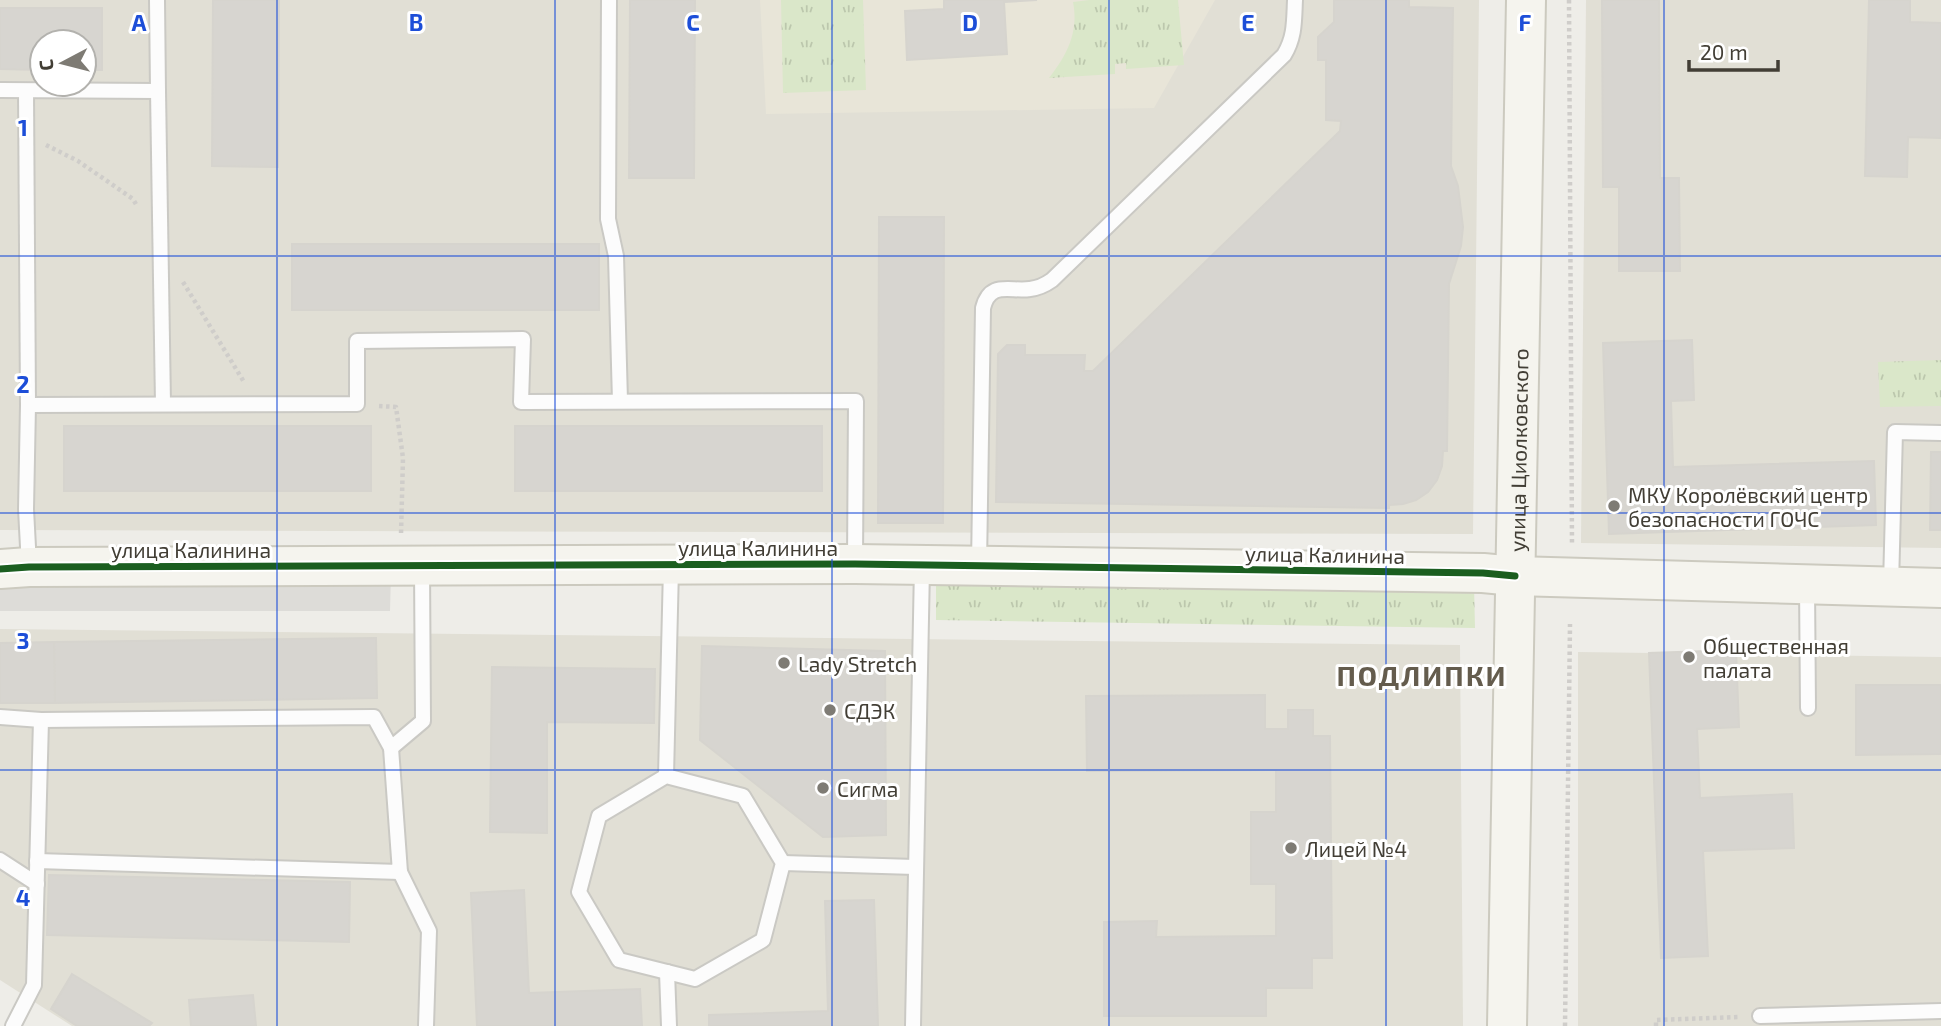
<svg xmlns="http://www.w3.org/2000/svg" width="1941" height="1026" font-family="'Exo 2',sans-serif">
	<defs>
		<pattern id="grass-tufts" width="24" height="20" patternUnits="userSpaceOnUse" patternTransform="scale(1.75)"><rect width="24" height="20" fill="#dae7c9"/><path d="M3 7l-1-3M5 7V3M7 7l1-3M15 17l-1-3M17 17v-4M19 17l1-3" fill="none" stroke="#bcc7ad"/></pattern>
	</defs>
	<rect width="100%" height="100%" fill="#eeede8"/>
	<!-- residential -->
	<g fill="#e1dfd5" fill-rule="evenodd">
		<path d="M0 0H1479L1473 534 0 530ZM42 42H84V84H42Z"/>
		<path d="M1586 0H1941V548L1581 543Z"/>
		<path d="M0 629 1460 645 1463 1026H72L0 980Z"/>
		<path d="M1578 652 1941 657V1026H1578Z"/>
	</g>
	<!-- education -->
	<path fill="#e8e5d8" d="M760 0H1215L1154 108 766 114Z"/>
	<!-- grass -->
	<g fill="url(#grass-tufts)">
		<path d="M781 0H863L866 90 783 93Z"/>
		<path d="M1089 0H1178L1184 65 1126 69V63L1115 64V74L1049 78C1067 55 1079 32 1073 2Z"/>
		<path d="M1941 360V406L1880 407 1878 362Z"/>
		<path d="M936 578 1474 585 1475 628 936 620Z"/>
	</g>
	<!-- parking -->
	<path fill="#dddcd8" d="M391 573 390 611H0V582Z"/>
	<!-- building -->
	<g fill="#d7d5d0" stroke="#d6d4ce" stroke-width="2">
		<path d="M213 0H279L278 167 212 166Z"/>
		<path d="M630 0H695L694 178H629Z"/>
		<path d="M944 0H1037L1004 2 1007 54 907 60 905 11 944 9Z"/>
		<path d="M1334 0H1409V7L1453 8 1451 166 1458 186 1463 227 1461 246 1449 284 1447 451H1443L1442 466 1437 480 1428 492 1416 500 1403 504 1389 505V508L996 502 998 354 1007 345H1025V355H1085L1084 371H1093L1340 131 1341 121 1326 120V60H1318V37L1334 22Z"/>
		<path d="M1602 0H1659L1660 178H1679L1680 271H1619V187H1603Z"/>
		<path d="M1869 0H1910V22L1941 23V138L1908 137 1907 177 1865 176Z"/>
		<path d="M0 8H102V70H84V42H42V70L0 69Z"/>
		<path d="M879 217H944L943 523H878Z"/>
		<rect x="292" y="244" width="307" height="66"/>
		<path d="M1692 340 1694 400 1671 401 1673 467 1874 461 1876 525 1609 534 1603 343Z"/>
		<rect x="64" y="426" width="307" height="65"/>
		<rect x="515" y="426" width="307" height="65"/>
		<path d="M1931 452H1941V530H1930Z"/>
		<path d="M376 638 377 698 55 703 54 642Z"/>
		<path d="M54 642 55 703H0V643Z"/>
		<path d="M702 646 885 651 886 835 823 837 700 740Z"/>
		<path d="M1736 650 1739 727 1697 729 1700 798 1792 794 1794 848 1703 851 1708 956 1661 958 1649 653Z"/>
		<path d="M492 667 655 669 654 723 547 722V833L490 832Z"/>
		<path d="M1856 685H1941V754L1856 755Z"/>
		<path d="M1265 695V729H1288V710H1313V736H1330L1332 958H1312V988H1266V1016H1104V922L1157 921 1156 937 1276 936V884H1251V812H1276V770L1087 771 1086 696Z"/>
		<path d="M49 875 350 882 349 942 47 935Z"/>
		<path d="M524 890 529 993 640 989 642 1026H477L471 893Z"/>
		<path d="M874 900 878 1026H709V1015L828 1011 825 901Z"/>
		<path d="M72 974 152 1023 149 1026H77L51 1009Z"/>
		<path d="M253 995 256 1026H191L189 1000Z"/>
	</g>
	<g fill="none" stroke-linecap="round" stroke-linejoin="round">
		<defs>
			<g id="lane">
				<path d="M609 0 608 219 616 256 620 401"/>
				<path d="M0 90 158 91 157 0"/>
				<path d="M26 91 28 405"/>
				<path d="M158 91 163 404"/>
				<path d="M979 565 983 308C990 280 1010 292 1030 289 1039 288 1045 285 1052 280L1284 55C1295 37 1294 21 1295 0"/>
				<path d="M29 566 26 509 28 405 357 404V341L523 339 521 402 856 401 855 563"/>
				<path d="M1807 585 1808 708"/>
				<path d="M1891 585 1895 432 1941 433"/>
				<path d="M0 717 41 720 374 717 391 748 400 872 37 861"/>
				<path d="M391 748 423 721 422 567"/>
				<path d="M666 776 743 796 783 863 763 940 695 979 619 960 579 892 599 816Z"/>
				<path d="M666 776 671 568"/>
				<path d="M0 860 37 884"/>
				<path d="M783 863 915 867"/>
				<path d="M400 872 429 931 426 1026"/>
				<path d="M667 972 669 1026"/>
				<path d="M1760 1016 1941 1011"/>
				<path d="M13 1026 34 985 41 720"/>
				<path d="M913 1026 922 567"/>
			</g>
			<g id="secondary">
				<path d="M0 569 29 567 855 564 1483 573 1515 576 1941 588"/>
				<path id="s1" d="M1507 1026 1526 0"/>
			</g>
		</defs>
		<!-- lane casing -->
		<use href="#lane" stroke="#cac9c4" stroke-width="18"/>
		<!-- secondary casing -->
		<use href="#secondary" stroke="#cccabf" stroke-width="42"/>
		<!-- path -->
		<g stroke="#cfcdca" stroke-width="4.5" stroke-dasharray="3.5 3.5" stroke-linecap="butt">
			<path d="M1569 0 1572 545"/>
			<path d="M46 145 78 161 133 199 137 206"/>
			<path d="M183 282 244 382"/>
			<path d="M379 406 396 407 403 458 401 534"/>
			<path d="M1565 1026 1570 624"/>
			<path d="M1656 1026V1020L1738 1017"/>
		</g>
		<!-- lane -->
		<use href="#lane" stroke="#fcfcfc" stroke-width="14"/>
		<!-- secondary -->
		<use href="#secondary" stroke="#f5f4ee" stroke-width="38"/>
		<defs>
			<path id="cycleway" d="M0 569 29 567 855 564 1483 573 1515 576"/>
		</defs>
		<!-- cycleway casing -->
		<use href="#cycleway" stroke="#fff" stroke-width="11"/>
		<!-- cycleway -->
		<use href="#cycleway" stroke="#1b5e20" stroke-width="7"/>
	</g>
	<!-- grid -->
	<path fill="none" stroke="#1d4ed8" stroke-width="2" stroke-opacity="0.55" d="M277 0V1026M555 0V1026M832 0V1026M1109 0V1026M1386 0V1026M1664 0V1026M0 256H1941M0 513H1941M0 770H1941"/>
	<!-- markers -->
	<g fill="#7e7b74" stroke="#fff" stroke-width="2.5">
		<circle cx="1614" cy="506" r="7"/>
		<circle cx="1689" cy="657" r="7"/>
		<circle cx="784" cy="663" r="7"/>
		<circle cx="830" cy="710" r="7"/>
		<circle cx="823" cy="788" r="7"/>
		<circle cx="1291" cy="848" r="7"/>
	</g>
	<g text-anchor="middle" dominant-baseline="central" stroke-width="6" stroke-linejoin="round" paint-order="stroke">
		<!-- street labels -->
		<g font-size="21" fill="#423e35" stroke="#fff">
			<text stroke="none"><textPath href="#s1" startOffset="576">улица Циолковского</textPath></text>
			<text x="758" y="547">улица Калинина</text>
			<text x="191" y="549">улица Калинина</text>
			<text transform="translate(1325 554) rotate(1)">улица Калинина</text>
		</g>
		<!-- poi labels -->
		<g font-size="21" fill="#423e35" stroke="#fff" text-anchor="start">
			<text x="1628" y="494">МКУ Королёвский центр<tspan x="1628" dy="24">безопасности ГОЧС</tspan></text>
			<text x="1703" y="645">Общественная<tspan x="1703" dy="24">палата</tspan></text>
			<text x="798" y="663">Lady Stretch</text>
			<text x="844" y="710">СДЭК</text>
			<text x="837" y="788">Сигма</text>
			<text x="1305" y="848">Лицей №4</text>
		</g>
		<!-- district labels -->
		<g font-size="28" font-weight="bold" letter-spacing="2" fill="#645c4d" stroke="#fff">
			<text x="1422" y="675">ПОДЛИПКИ</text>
		</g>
	</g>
	<g font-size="23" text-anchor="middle" font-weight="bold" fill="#1d4ed8" stroke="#fff" stroke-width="6" stroke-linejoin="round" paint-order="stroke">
		<text x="139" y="31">A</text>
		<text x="416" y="31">B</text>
		<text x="693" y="31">C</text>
		<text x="970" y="31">D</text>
		<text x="1248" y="31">E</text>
		<text x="1525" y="31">F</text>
		<text x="23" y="136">1</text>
		<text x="23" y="393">2</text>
		<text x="23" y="649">3</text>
		<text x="23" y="906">4</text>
	</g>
	<!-- north arrow -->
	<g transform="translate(63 63) rotate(263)"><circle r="33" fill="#ffffff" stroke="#b3b2ae" stroke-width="2"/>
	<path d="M0-5L12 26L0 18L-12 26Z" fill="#7e7b74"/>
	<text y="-10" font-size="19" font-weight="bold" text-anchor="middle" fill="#423e35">С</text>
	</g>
	<!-- scale -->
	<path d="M1689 60v10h89v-10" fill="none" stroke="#423e35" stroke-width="3.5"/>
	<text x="1700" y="60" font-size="21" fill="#423e35" stroke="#ffffff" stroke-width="5" paint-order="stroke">20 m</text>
</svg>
